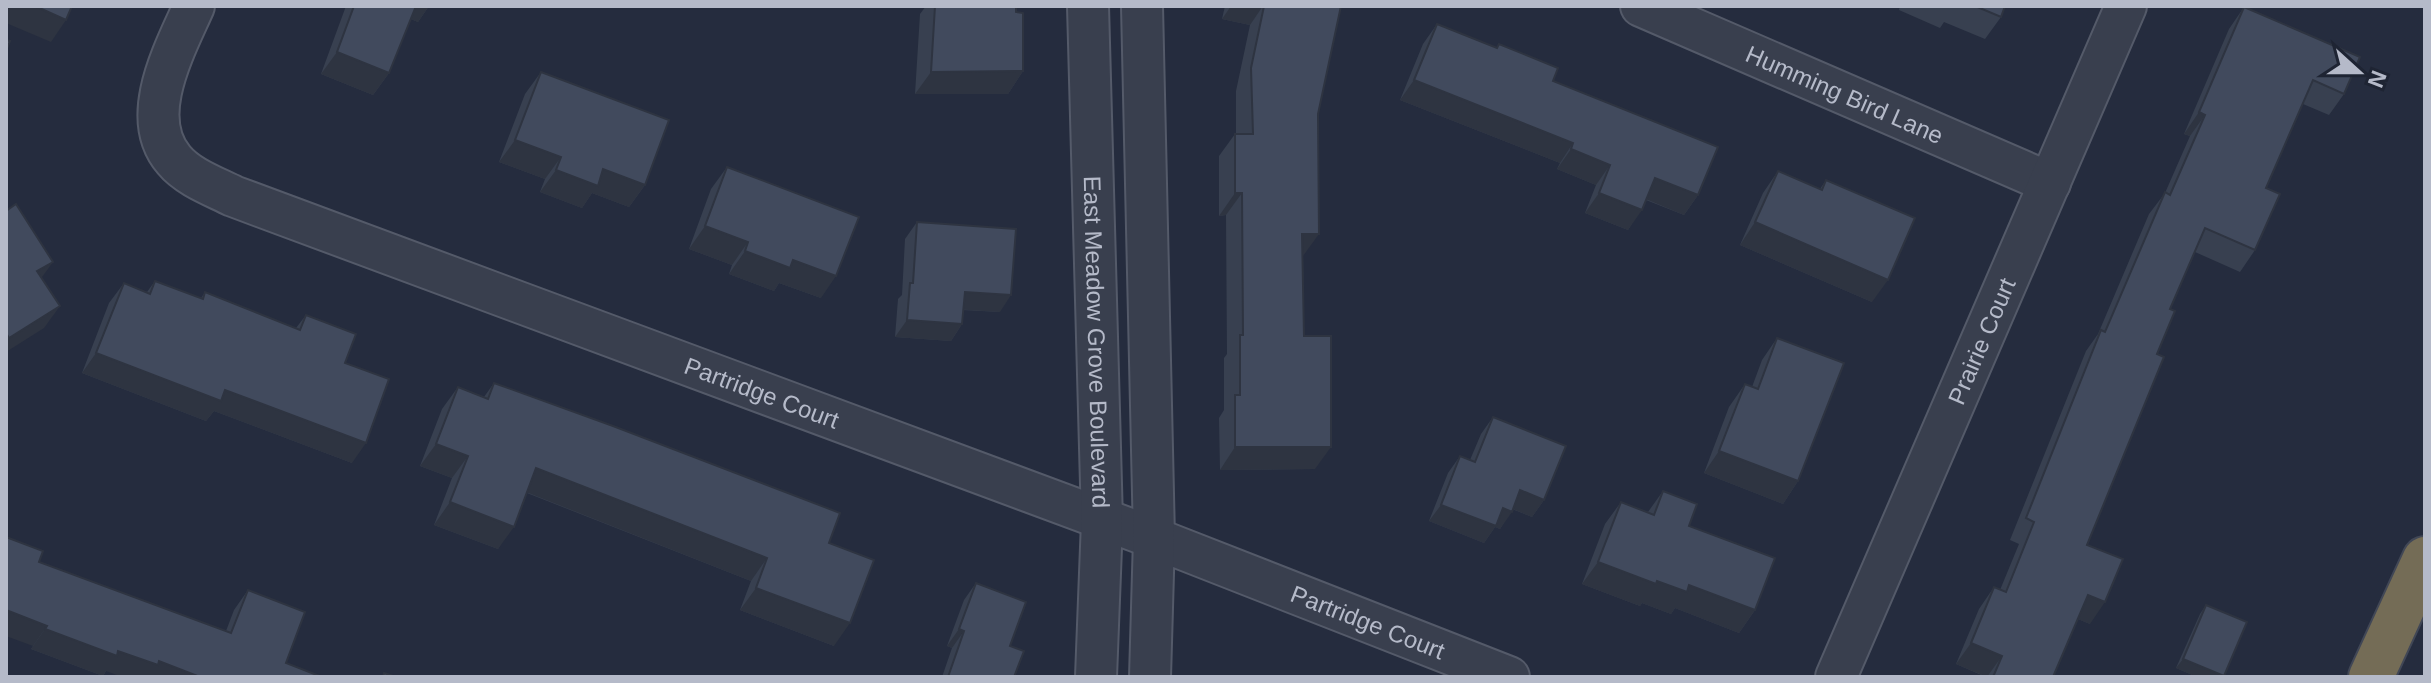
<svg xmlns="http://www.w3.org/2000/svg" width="2431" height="683" font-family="Arial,sans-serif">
	<rect width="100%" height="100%" fill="#252c3e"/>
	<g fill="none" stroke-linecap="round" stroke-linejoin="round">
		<defs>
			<g id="street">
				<path id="s1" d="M194 6C175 49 137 117 174 160 188 177 213 186 233 196L1154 538 1509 677"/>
				<path id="s2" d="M1088 6 1102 521 1096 677"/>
				<path d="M1142 6 1154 538 1150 677"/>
				<path id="s3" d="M1641 6 2050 183"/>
				<path id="s4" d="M1836 677 2126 6"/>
			</g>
			<path id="highway" d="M2371 677 2425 559"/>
		</defs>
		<!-- street casing -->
		<use href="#street" stroke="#545a69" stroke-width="44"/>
		<!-- highway casing -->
		<use href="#highway" stroke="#414756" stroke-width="48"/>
		<!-- street -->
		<use href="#street" stroke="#393f4e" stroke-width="40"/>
		<!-- highway -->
		<use href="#highway" stroke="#746c56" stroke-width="44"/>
	</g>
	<!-- wall -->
	<g fill="#384050">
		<path d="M346 6H429L418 22 411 19 389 73 373 95 321 74Z"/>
		<path d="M926 6H1016L1023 71 1008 94H915L920 14Z"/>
		<path d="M1225 6H1341L1318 114 1303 256 1304 336 1315 469 1220 470 1219 418 1224 410V358L1227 354 1226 215 1219 216V156L1235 134H1236V91L1250 25 1222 19Z"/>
		<path d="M1900 6H2005L2001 17 1985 39 1944 22 1940 28 1899 10Z"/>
		<path d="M2244 7 2344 94 2329 115 2303 104 2266 188 2255 250 2240 272 2195 252 2170 309 2157 354 2087 545 2090 624 2078 619 2053 677H1986L1956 664 1979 609 1994 587 2000 590 2019 544 2010 540 2086 351 2098 334 2149 214 2165 193 2190 136 2184 134 2229 29Z"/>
		<path d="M1437 24 1497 48 1499 44 1553 81 1698 195 1684 215 1646 200 1628 230 1585 213 1596 185 1557 169 1560 163 1400 100 1423 44Z"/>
		<path d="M541 72 645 185 629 207 592 193 582 208 540 192 545 179 499 162 525 94Z"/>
		<path d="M727 167 821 298 779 283 774 291 729 274 732 265 689 249 711 189Z"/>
		<path d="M1778 171 1820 189 1826 180 1872 302 1740 245 1763 193Z"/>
		<path d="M917 222 1000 312 963 310 962 324 951 341 895 337 898 299 902 295 905 239Z"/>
		<path d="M155 281 201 298 205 292 296 328 306 315 345 363 352 463 214 411 206 421 82 373 109 303 124 283 147 292Z"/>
		<path d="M1777 338 1798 481 1783 504 1704 473 1729 407 1745 384 1752 387 1762 360Z"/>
		<path d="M494 383 829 543 834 646 740 610 751 581 527 493 498 549 434 525 452 478 420 466 442 409 458 387 484 397Z"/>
		<path d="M1493 417 1544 500 1532 517 1512 509 1500 529 1495 527 1484 543 1429 521 1448 473 1460 456 1470 460 1481 434Z"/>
		<path d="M1663 491 1755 610 1739 633 1675 608 1671 614 1642 603 1640 606 1582 584 1605 524 1621 502 1648 512Z"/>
		<path d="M39 562 226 631 234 610 248 590 305 612 106 671 103 676 31 649 33 646Z"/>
		<path d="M976 583 1010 646 1014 677H942L952 648 947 646 964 600Z"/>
		<path d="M2206 605 2247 622 2223 677H2197L2176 668 2200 614Z"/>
	</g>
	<!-- shaded-wall -->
	<g fill="#2e3441">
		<path d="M6 6H35L66 20 51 42 6 23Z"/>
		<path d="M413 6H429L418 22 405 17Z"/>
		<path d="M1231 6H1263L1250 25 1222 19Z"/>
		<path d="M337 52 389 73 373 95 321 74Z"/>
		<path d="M1023 71 1008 94H915L931 72Z"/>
		<path d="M1414 80 1573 143 1560 163 1400 100Z"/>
		<path d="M2199 112 2205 115 2190 136 2184 134Z"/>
		<path d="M515 140 561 157 545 179 499 162Z"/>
		<path d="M1571 149 1610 165 1596 185 1557 169Z"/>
		<path d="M603 169 645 185 629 207 592 193 582 208 540 192 556 170Z"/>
		<path d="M1655 178 1698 195 1684 215 1641 197Z"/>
		<path d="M1235 193H1242L1226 215 1219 216Z"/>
		<path d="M1599 193 1642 210 1628 230 1585 213Z"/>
		<path d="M1755 222 1888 280 1872 302 1740 245Z"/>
		<path d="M705 226 748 242 732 265 689 249Z"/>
		<path d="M1302 234H1319L1303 256Z"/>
		<path d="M745 251 793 260 836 276 821 298 779 283 774 291 729 274Z"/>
		<path d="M53 262 37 284V271Z"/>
		<path d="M965 292 1011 295 1000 312 953 309Z"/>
		<path d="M60 306 44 328 6 352V343L9 338Z"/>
		<path d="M907 320 962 324 951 341 895 337Z"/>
		<path d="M96 353 225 390 366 443 352 463 214 411 206 421 82 373Z"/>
		<path d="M436 444 468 456 452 478 420 466Z"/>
		<path d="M1235 447H1331L1315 469 1220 470Z"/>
		<path d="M1719 451 1798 481 1783 504 1704 473Z"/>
		<path d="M536 468 767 558 751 581 521 490Z"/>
		<path d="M1520 490 1544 500 1532 517 1508 507Z"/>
		<path d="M450 502 514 527 498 549 434 525Z"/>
		<path d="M1441 505 1503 508 1512 512 1500 529 1495 527 1484 543 1429 521Z"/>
		<path d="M1598 562 1657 581 1689 585 1755 610 1739 633 1675 608 1671 614 1642 603 1640 606 1582 584Z"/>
		<path d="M756 588 850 623 834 646 740 610Z"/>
		<path d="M2088 595 2105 602 2090 624 2073 617Z"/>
		<path d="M6 610 47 626 33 646 6 636Z"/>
		<path d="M45 629 159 661 200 677H122L106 671 103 676 31 649Z"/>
		<path d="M959 629 964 631 952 648 947 646Z"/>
		<path d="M1971 643 2002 656 1987 677 1956 664Z"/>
		<path d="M2183 659 2224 676 2197 677 2176 668Z"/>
	</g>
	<!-- building -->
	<g fill="#414a5d" stroke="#2e3441" stroke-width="2">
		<path d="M35 6H72L66 20Z"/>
		<path d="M354 6H416L389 73 337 52Z"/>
		<path d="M935 6H1016V12L1023 13V71L931 72Z"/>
		<path d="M1264 6H1341L1318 114 1319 234H1302L1304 336H1331V447H1235V395H1240V335H1243L1242 193H1235V134H1253L1251 68Z"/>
		<path d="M1975 6H2005L2001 17Z"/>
		<path d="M2244 7 2360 57 2344 94 2313 80 2266 188 2280 194 2255 250 2205 228 2170 309 2175 311 2157 354 2164 357 2087 545 2123 559 2105 602 2088 595 2053 677H1993L2002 656 1971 643 1994 587 2006 592 2034 522 2026 518 2101 330 2105 332 2165 192 2170 195 2205 115 2199 112Z"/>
		<path d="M1437 24 1497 48 1499 44 1558 68 1553 81 1718 147 1698 195 1655 178 1642 210 1599 193 1610 165 1571 149 1573 143 1414 80Z"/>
		<path d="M6 40 10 41 6 51Z"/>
		<path d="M541 72 669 120 645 185 603 169 598 186 556 170 561 157 515 140Z"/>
		<path d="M727 167 859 217 836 276 793 260 790 268 745 251 748 242 705 226Z"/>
		<path d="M1778 171 1822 190 1826 180 1915 218 1888 280 1755 222Z"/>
		<path d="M16 204 53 262 37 271 60 306 9 338 6 333V211Z"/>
		<path d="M917 222 1016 229 1011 295 965 292 962 324 907 320 910 283H913Z"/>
		<path d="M155 281 203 299 205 292 300 330 306 315 356 334 345 363 389 379 366 443 225 390 221 401 96 353 124 283 150 294Z"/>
		<path d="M1777 338 1844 363 1798 481 1719 451 1745 384 1758 389Z"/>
		<path d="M494 383 613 426 840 513 829 543 874 560 850 623 756 588 767 558 536 468 514 527 450 502 468 456 436 444 458 387 488 399Z"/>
		<path d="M1493 417 1566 446 1544 500 1520 490 1512 512 1503 508 1496 526 1441 505 1460 456 1475 462Z"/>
		<path d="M1663 491 1697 504 1689 526 1775 558 1755 610 1689 585 1687 592 1657 581 1656 584 1598 562 1621 502 1654 515Z"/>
		<path d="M6 537 43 551 39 562 231 633 248 590 305 612 286 663 322 677H200L159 661 158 665 118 651 117 656 45 629 47 626 6 610Z"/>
		<path d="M976 583 1026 602 1010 646 1024 651 1014 677H948L964 631 959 629Z"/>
		<path d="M2206 605 2247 622 2224 676 2183 659Z"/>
		<path d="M384 673 396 677H383Z"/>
	</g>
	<g text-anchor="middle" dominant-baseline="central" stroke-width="7" stroke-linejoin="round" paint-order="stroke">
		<!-- street labels -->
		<g font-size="24" fill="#b5bac9" stroke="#1e2433">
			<text stroke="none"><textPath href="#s3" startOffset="222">Humming Bird Lane</textPath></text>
			<text stroke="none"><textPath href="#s2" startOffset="336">East Meadow Grove Boulevard</textPath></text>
			<text stroke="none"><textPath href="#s4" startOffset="366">Prairie Court</textPath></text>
			<text stroke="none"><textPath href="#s1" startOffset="798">Partridge Court</textPath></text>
			<text stroke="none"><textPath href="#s1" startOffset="1446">Partridge Court</textPath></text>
		</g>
	</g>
	<!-- border -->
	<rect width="2431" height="683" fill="none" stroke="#b5bac9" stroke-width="16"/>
	<!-- north arrow -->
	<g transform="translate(2359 72) rotate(111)" stroke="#1e2433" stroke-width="6" paint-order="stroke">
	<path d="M0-6L14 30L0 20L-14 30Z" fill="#b5bac9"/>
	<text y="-12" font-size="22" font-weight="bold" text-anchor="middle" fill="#b5bac9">N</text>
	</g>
</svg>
